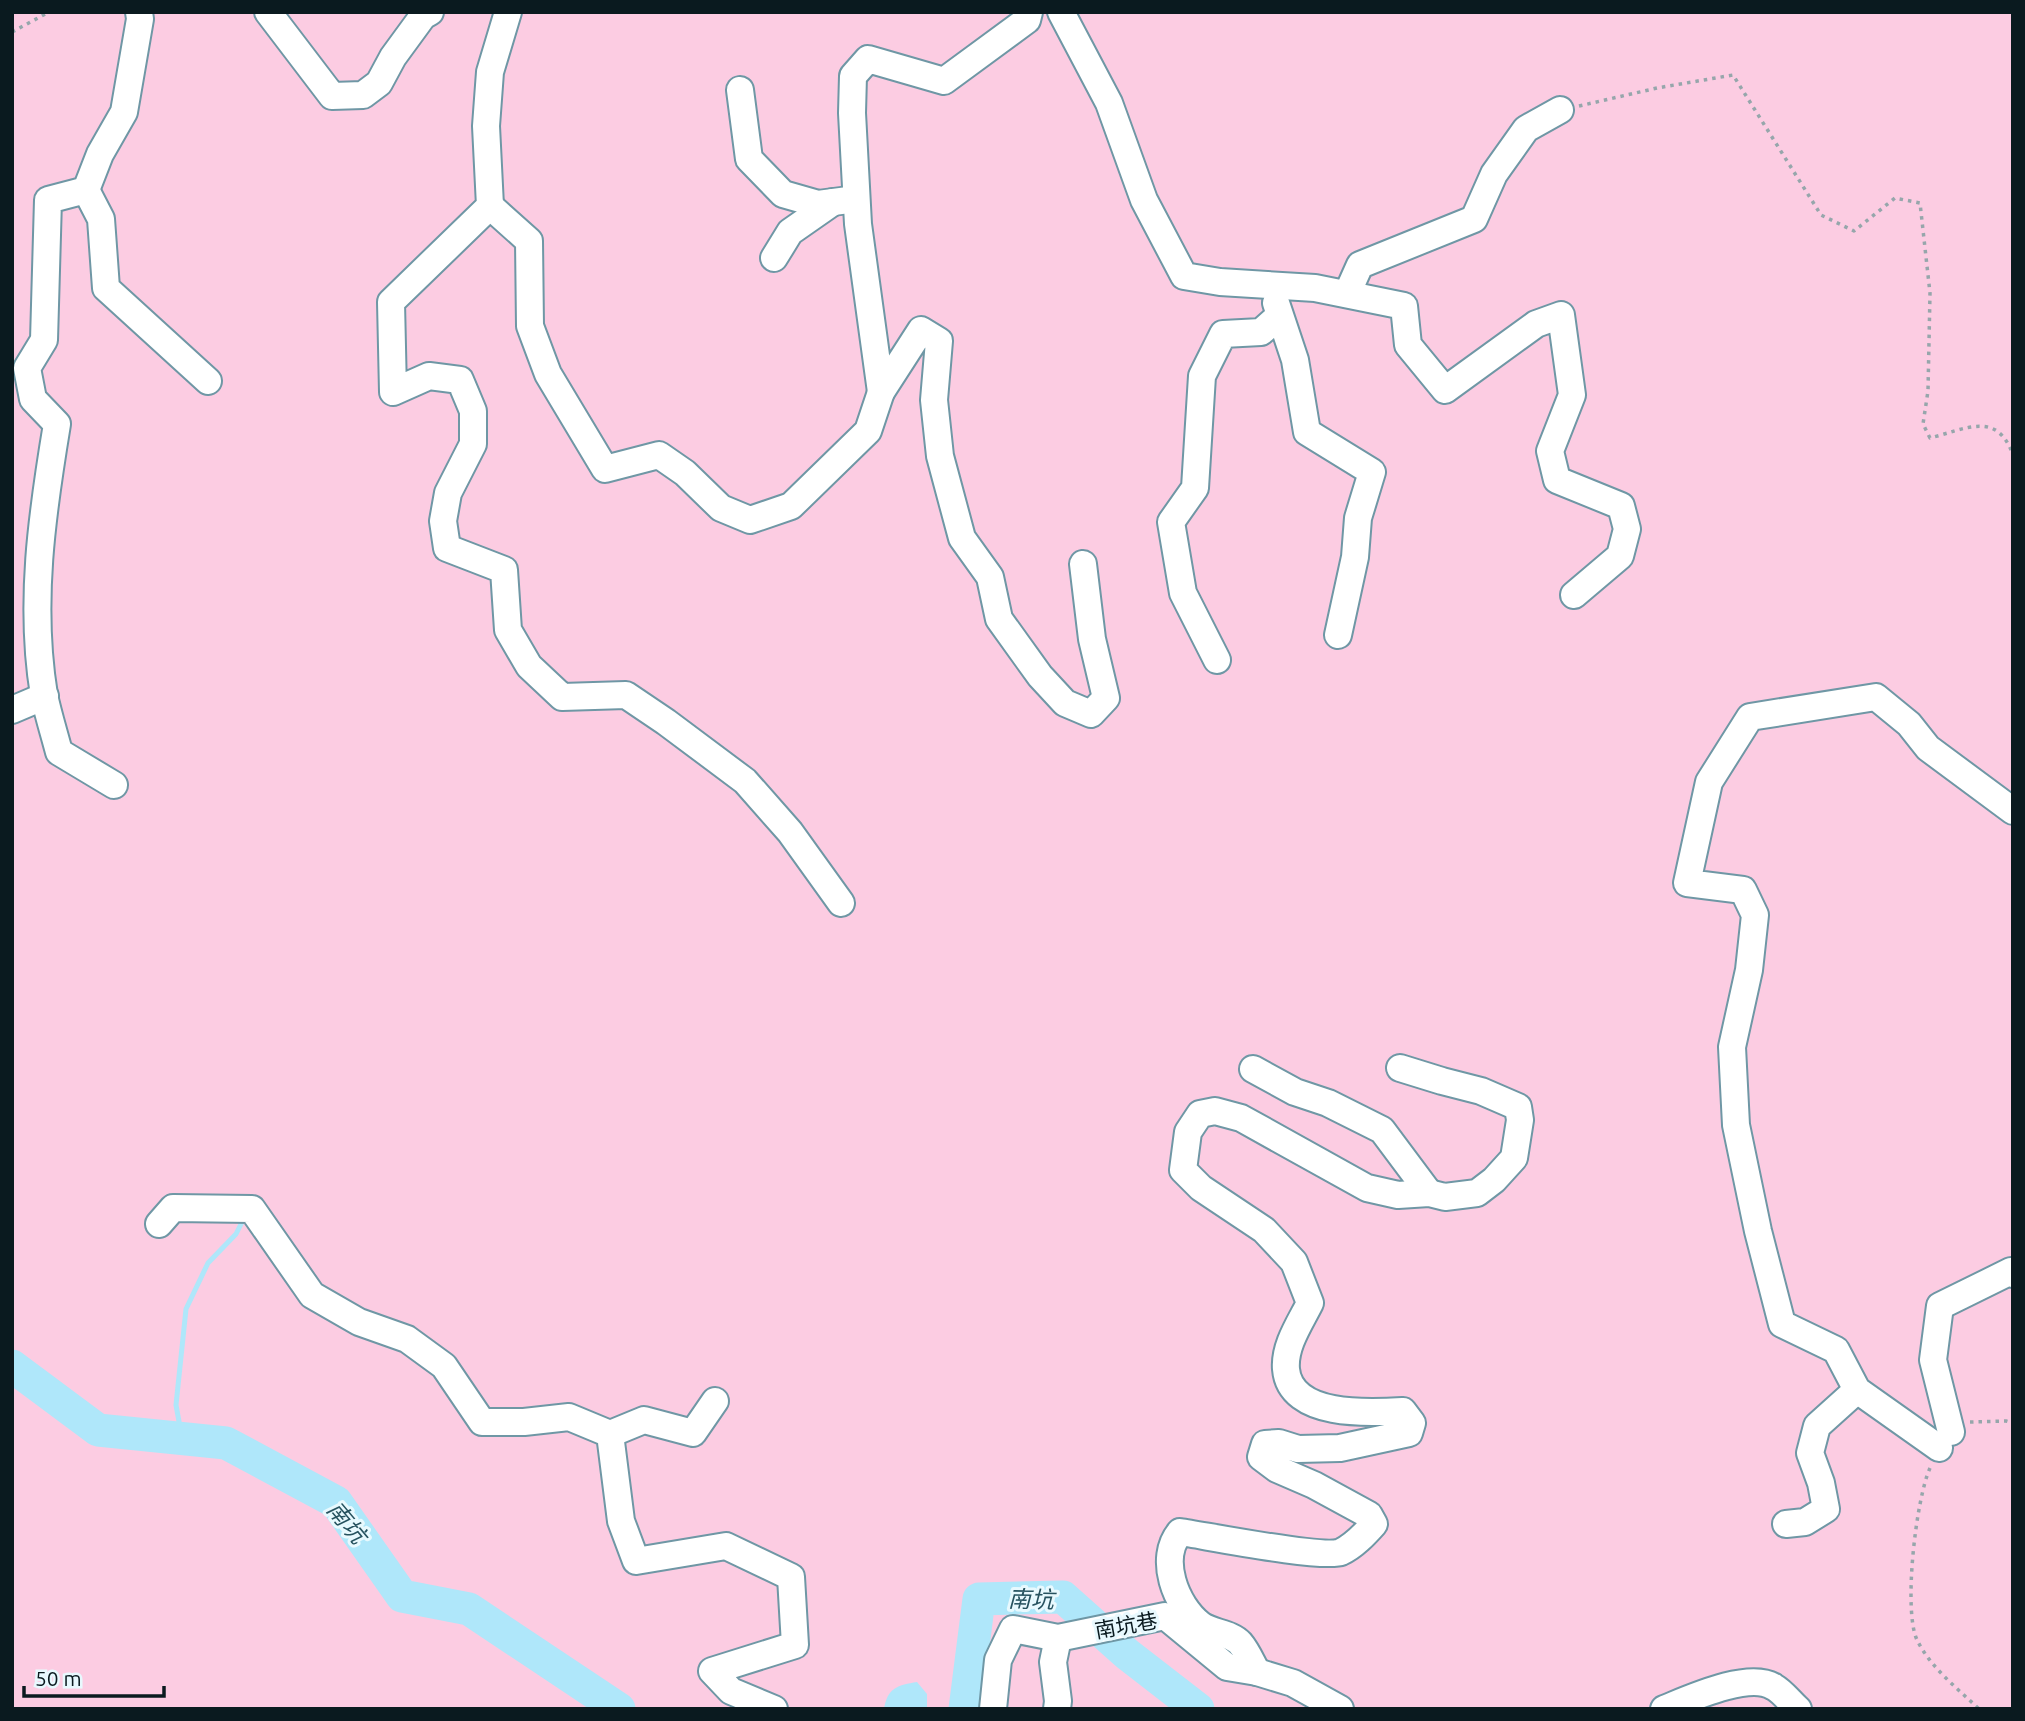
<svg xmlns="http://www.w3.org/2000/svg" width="2025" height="1721" font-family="Ubuntu,'Noto Sans TC',sans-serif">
	<rect width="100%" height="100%" fill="#e8f9fe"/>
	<!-- green -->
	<rect fill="#fccce2" x="12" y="12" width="2001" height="1697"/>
	<!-- water -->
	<path fill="#afe7fa" d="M917 1682 927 1694V1709H884C887 1688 898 1685 917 1682Z"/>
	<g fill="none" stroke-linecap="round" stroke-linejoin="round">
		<!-- stream -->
		<path stroke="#afe7fa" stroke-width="5" d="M182 1438 176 1405 186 1309 208 1263 236 1234 244 1218"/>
		<!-- river -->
		<g stroke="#afe7fa" stroke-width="33">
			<path d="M12 1366 98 1430 226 1443 336 1502 402 1596 469 1609 619 1709"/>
			<path d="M965 1709 979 1599 1063 1597 1127 1654 1198 1709"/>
		</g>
		<defs>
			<g id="minor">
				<path d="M268 12 332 96 363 95 379 83 393 57 423 16 430 12"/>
				<path d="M508 12 490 72 486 126 490 206 391 302 393 392 429 376 460 380 473 411V444L448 493 443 521 447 548 504 570 508 630 529 666 562 697 626 695 666 722 745 781 790 832 841 903"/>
				<path d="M1029 12 1027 20 944 81 868 59 853 76 852 113 858 224 881 392 921 330 939 341 934 400 940 456 962 538 990 577 999 619 1040 676 1065 703 1091 714 1106 698 1092 639 1083 564"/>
				<path d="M1061 12 1109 103 1144 200 1184 276 1220 282 1315 288 1404 306 1408 345 1445 390 1536 324 1561 315 1572 395 1550 451 1557 480 1621 506 1627 529 1620 556 1574 595"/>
				<path d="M740 90 749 159 783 194 818 204 856 199"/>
				<path d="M86 190 101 219 106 288 208 381"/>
				<path d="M490 206 529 241 530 326 548 374 605 469 659 455 685 473 721 508 750 520 791 506 868 431 881 392"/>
				<path d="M774 258 790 232 833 202"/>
				<path d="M1347 294 1360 265 1474 219 1494 174 1526 129 1560 110"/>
				<path d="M1276 303 1295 360 1307 432 1372 472 1358 518 1355 557 1338 635"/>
				<path d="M1217 660 1183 593 1171 522 1195 488 1202 376 1223 334 1261 332 1279 316"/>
				<path d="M12 710 45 696"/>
				<path d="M114 785 59 752C54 733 48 714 44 695 29 604 42 514 57 424L33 399 27 368 44 340 48 200 86 190 100 154 124 112 140 19 139 12"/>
				<path d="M1253 1069 1295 1092 1328 1103 1382 1130 1429 1193"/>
				<path d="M159 1224 173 1208 252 1209 312 1295 359 1322 407 1339 444 1366 482 1422H524L569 1417 610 1434 621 1521 636 1561 726 1546 791 1577 795 1645 712 1671 731 1691 774 1709"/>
				<path d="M1951 1432 1933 1360 1940 1306 2011 1271 2013 1274"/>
				<path d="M610 1434 644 1420 693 1433 715 1401"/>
				<path d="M1939 1448 1857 1390 1836 1350 1782 1324 1758 1231 1736 1125 1732 1047 1749 970 1755 915 1743 890 1687 883 1709 782 1750 717 1876 697 1909 724 1928 748 2013 811"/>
				<path d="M1786 1524 1805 1522 1826 1509 1821 1483 1810 1453 1817 1426 1857 1390"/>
				<path d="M1257 1672C1252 1663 1247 1651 1240 1643 1231 1633 1212 1633 1201 1625 1175 1605 1158 1558 1180 1532 1207 1536 1323 1559 1341 1552 1354 1546 1365 1534 1374 1524L1369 1515 1314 1485 1277 1469 1261 1457 1265 1444 1279 1443 1298 1449 1340 1448 1409 1433 1412 1423 1403 1411C1370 1413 1290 1418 1286 1369 1284 1346 1300 1323 1310 1303L1294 1262 1264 1230 1201 1188 1183 1170 1188 1132 1200 1114 1215 1111 1241 1118 1367 1188 1398 1195 1429 1193 1445 1197 1477 1193 1494 1180 1514 1158 1520 1120 1518 1107 1481 1091 1442 1081 1400 1068"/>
				<path d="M993 1709 998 1660 1013 1629 1058 1638 1165 1616 1227 1667 1257 1672 1293 1683 1340 1709"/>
				<path d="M1057 1709 1058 1701 1053 1662 1058 1638"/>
				<path d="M1664 1709C1689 1699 1749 1671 1774 1687 1783 1692 1790 1702 1798 1709"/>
			</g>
		</defs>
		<!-- minor casing -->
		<use href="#minor" stroke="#6f97a5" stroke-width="30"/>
		<!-- path -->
		<g stroke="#96a6ab" stroke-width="3.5" stroke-dasharray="3.5 5" stroke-linecap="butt">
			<path d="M12 32 49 12"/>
			<path d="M1579 106 1657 88 1733 75 1821 215 1854 231 1895 198 1920 203 1930 293 1928 391 1923 424 1930 438C1966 429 1997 410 2013 455"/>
			<path d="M1970 1422 2006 1421 2013 1423"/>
			<path d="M1930 1468C1916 1499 1903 1610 1917 1640 1931 1668 1957 1688 1979 1709"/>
		</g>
		<!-- minor -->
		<use href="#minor" stroke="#fff" stroke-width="26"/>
	</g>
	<g text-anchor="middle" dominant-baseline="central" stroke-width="6" stroke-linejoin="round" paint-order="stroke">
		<!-- street labels -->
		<g font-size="21" fill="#0a1a1f" stroke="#e8f9fe">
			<text transform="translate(1126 1625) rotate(-10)">南坑巷</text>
		</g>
		<!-- water labels -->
		<g font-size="23" font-style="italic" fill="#26525f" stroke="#e8f9fe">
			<text transform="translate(347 1522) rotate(50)">南坑</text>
			<text transform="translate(1031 1599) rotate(1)">南坑</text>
		</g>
	</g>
	<!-- border -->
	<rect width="2025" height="1721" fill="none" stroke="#0a1a1f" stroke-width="28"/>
	<!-- scale -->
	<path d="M24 1686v10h140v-10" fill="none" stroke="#0a1a1f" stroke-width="3.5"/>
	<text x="35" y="1686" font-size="21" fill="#0a1a1f" stroke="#e8f9fe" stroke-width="5" paint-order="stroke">50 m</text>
</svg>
